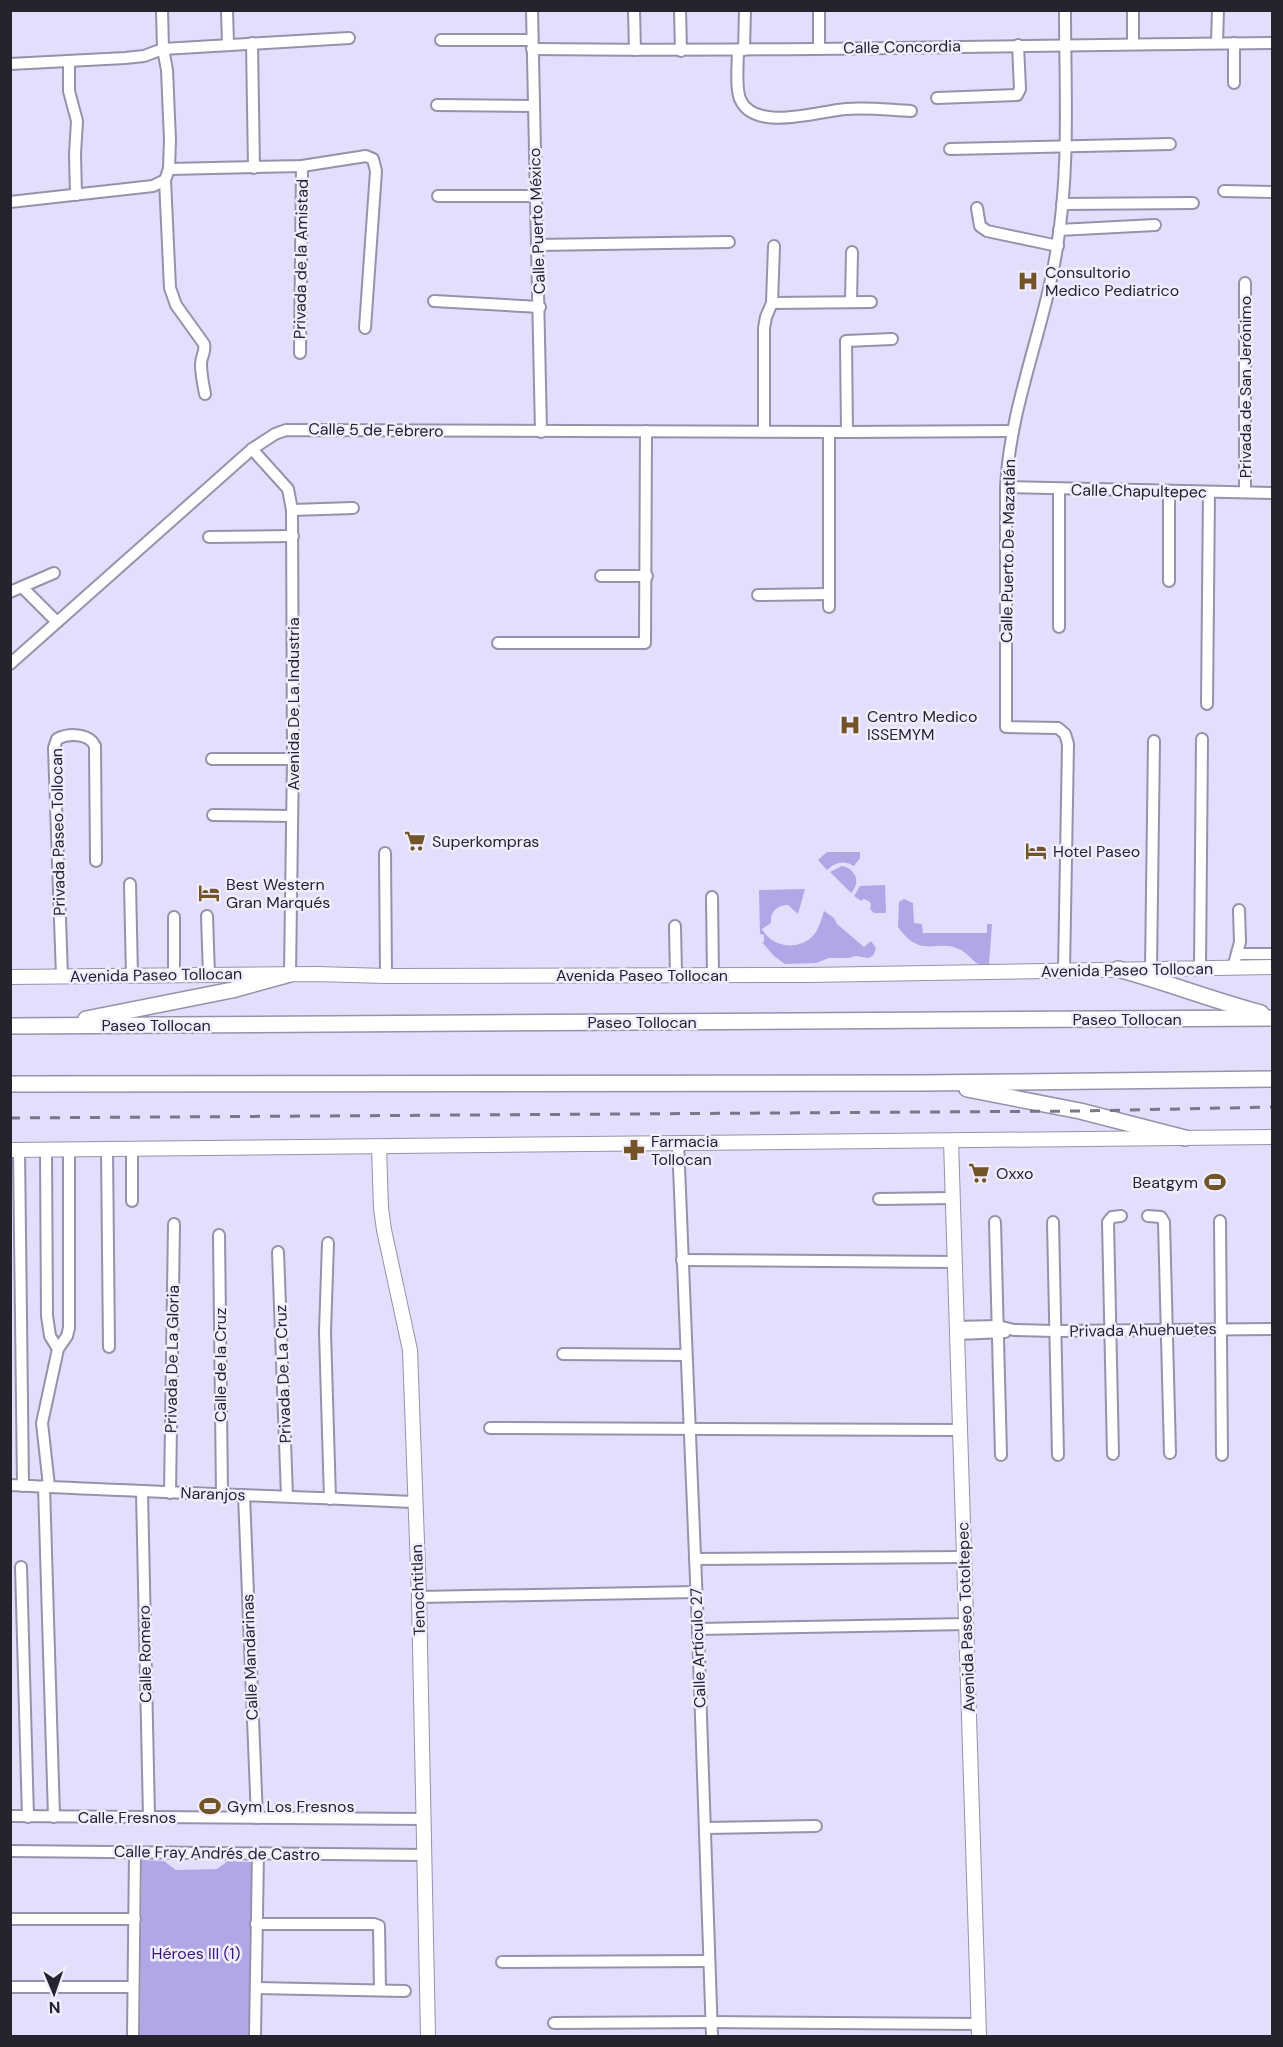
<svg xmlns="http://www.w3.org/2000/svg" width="1283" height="2047" font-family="'DM Sans',sans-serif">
	<rect width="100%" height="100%" fill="#e2defb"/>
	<!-- green -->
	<g fill="#b1a7e7">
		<path d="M827 852H860V858L854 866C844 860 835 862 827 870L818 860Z"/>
		<path d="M842 866C856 869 861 882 851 893L830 872Z"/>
		<path d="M885 885 886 913H874L870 909 871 904 869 901 864 899 861 901 854 896 860 886Z"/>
		<path d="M805 889 798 914 788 905C777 905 770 912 771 923L762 929C772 947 796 951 812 937 819 930 821 920 824 911L834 918 837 924 864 947 871 941 876 948 873 956 868 958 856 956 848 958H829L816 963 785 964 774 956 762 942H764V935L760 934 759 890Z"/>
		<path d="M904 899 913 903 914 923 922 924 923 933H987V924H992L989 965C975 968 972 956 961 950 938 937 922 961 898 927L899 902Z"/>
		<path d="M142 1860 164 1861 176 1870 217 1869 228 1861 252 1862 249 2036H140Z"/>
	</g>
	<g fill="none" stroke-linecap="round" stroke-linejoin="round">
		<defs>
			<g id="minor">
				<path d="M227 10 228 44"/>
				<path d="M532 10 541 432"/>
				<path d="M634 10 635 50"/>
				<path d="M680 10 681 51"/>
				<path d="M819 10V49"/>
				<path d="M441 40H532"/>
				<path d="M252 43 254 168"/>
				<path d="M1217 43 1218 10"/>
				<path d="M1234 43V83"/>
				<path d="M1133 44V10"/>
				<path d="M532 49C779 52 1026 45 1272 43"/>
				<path d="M738 50C738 63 735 91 741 101 757 132 819 111 846 109 867 107 889 110 911 111"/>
				<path d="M744 50 745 10"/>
				<path d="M69 62V91L77 121 75 154 76 195"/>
				<path d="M10 64 125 58 144 56 163 49 349 38"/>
				<path d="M937 98 1017 95 1020 89 1018 45"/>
				<path d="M437 105 533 106"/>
				<path d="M950 149 1170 144"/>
				<path d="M169 169 302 166 366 156 373 159 376 171 365 328"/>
				<path d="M165 180 170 288 176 305 204 344C206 352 201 356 201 364 201 374 203 384 205 394"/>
				<path d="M1224 191 1272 192"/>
				<path d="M438 196H536"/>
				<path d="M10 202 153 186 165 180 169 169 170 140 167 70 163 49 162 10"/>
				<path d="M1062 204 1193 203"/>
				<path d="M977 208 980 226 987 231 1058 246"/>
				<path d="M1059 230 1155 225"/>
				<path d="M537 245 729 242"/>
				<path d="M1245 283V492"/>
				<path d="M434 301 540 307"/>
				<path d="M851 302 852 252"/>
				<path d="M772 303 871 302"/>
				<path d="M300 353 302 166"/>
				<path d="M764 431V328L766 317 772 303 774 246"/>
				<path d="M829 432V607"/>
				<path d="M847 432 846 341 892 339"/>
				<path d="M252 449 288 489 292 510 293 759 290 974"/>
				<path d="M1006 487 1272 493"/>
				<path d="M292 510 353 508"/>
				<path d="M209 537 293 536"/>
				<path d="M601 576H647"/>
				<path d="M1169 581V491"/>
				<path d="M22 587 57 622"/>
				<path d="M10 592 54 573"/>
				<path d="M758 595 829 594"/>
				<path d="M1059 627V489"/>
				<path d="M498 643H645L646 431"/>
				<path d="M10 664 252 449 275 434 286 430 847 432 1013 431"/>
				<path d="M1207 704 1209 492"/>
				<path d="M212 759H293"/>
				<path d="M213 815 292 816"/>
				<path d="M385 853 386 976"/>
				<path d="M130 884 132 976"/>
				<path d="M712 897 713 975"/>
				<path d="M207 916 209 975"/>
				<path d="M174 917V975"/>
				<path d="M675 926 676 975"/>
				<path d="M1238 954H1272"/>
				<path d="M1200 968 1202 739"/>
				<path d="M1233 968 1240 942 1239 910"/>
				<path d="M1151 969 1154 741"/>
				<path d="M1064 971 1068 744 1065 734 1058 728 1006 727V487C1010 405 1045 328 1057 247 1070 169 1065 89 1065 10"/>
				<path d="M62 976 54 748 57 739C69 733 89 733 95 746L96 861"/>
				<path d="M678 1143 698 1629 712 2036"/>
				<path d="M107 1149 109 1347"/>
				<path d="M19 1150 23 1486"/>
				<path d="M46 1150 47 1316 50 1336 58 1349"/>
				<path d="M879 1199 952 1198"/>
				<path d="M132 1201V1149"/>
				<path d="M1148 1216 1161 1217 1164 1222 1170 1453"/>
				<path d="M1220 1221 1222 1455"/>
				<path d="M995 1222 1001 1455"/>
				<path d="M1053 1222 1058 1455"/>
				<path d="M219 1235 222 1494"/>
				<path d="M328 1243 325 1332 330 1499"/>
				<path d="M278 1252 287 1496"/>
				<path d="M682 1260 954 1262"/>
				<path d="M956 1327 998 1326 1014 1330 1055 1331 1272 1329"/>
				<path d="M957 1334 1005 1332"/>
				<path d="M563 1354 686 1355"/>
				<path d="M490 1428 959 1430"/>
				<path d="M1113 1454 1108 1222 1112 1217 1121 1216"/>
				<path d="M10 1485C145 1492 280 1496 415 1502"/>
				<path d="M44 1486 54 1817"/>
				<path d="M49 1486 42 1423 58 1349 67 1336 69 1328V1150"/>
				<path d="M142 1492 149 1817"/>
				<path d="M170 1493 174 1224"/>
				<path d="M244 1495 257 1818"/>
				<path d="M695 1559 965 1557"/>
				<path d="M21 1567 28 1817"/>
				<path d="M419 1597 696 1592"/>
				<path d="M698 1629 967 1624"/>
				<path d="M10 1816 424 1819"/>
				<path d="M705 1828 816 1826"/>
				<path d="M10 1851 424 1855"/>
				<path d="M10 1919H135"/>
				<path d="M256 1924H374L379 1926 380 1990"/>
				<path d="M502 1962 709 1961"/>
				<path d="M10 1987H133"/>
				<path d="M256 1988 405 1991"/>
				<path d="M554 2023 711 2022 979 2024"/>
				<path d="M133 2036 135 1852"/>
				<path d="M255 2036 258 1853"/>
			</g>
			<g id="major">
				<path d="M10 977 316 974 386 976 808 975 1272 967"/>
				<path d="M951 1141 979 2036"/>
				<path d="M379 1147 381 1208 384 1230 410 1350 419 1597 428 2036"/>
				<path d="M10 1150 1272 1137"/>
			</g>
			<g id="highway">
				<path d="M1118 969C1166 982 1212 1000 1261 1013"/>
				<path d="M86 1019 232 990 290 974"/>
				<path d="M10 1026 1272 1018"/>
				<path d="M10 1084 920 1083 1272 1079"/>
				<path d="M967 1089 1080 1111 1185 1138"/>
			</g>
		</defs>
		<!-- minor casing -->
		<use href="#minor" stroke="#9592ac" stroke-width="14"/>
		<!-- major casing -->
		<use href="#major" stroke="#9592ac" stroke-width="16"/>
		<!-- highway casing -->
		<use href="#highway" stroke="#9592ac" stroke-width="18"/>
		<!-- minor -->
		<use href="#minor" stroke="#fff" stroke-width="10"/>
		<!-- major -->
		<use href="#major" stroke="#fff" stroke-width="14"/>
		<!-- highway -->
		<use href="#highway" stroke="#fff" stroke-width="15"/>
		<!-- rail -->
		<path stroke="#787689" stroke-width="3" stroke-dasharray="10 10" stroke-linecap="butt" d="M10 1118 1080 1111 1272 1107"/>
	</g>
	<!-- icons -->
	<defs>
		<symbol id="hospital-bare" viewBox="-9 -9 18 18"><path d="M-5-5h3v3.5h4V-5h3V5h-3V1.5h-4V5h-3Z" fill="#735429" stroke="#efedff" stroke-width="2.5" paint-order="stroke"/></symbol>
		<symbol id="supermarket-bare" viewBox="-9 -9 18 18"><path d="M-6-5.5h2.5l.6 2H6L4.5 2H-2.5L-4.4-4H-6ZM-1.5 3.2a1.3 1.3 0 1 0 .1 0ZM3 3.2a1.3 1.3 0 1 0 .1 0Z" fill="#735429" stroke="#efedff" stroke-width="2.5" paint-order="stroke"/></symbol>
		<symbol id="hotel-bare" viewBox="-9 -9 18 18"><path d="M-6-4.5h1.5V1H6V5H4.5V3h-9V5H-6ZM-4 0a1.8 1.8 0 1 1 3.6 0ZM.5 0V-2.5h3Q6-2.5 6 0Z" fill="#735429" stroke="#efedff" stroke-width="2.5" paint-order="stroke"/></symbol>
		<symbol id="pharmacy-bare" viewBox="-9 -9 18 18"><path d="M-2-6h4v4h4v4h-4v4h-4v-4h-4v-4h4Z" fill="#735429" stroke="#efedff" stroke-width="2.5" paint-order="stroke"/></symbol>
		<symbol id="stadium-bare" viewBox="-9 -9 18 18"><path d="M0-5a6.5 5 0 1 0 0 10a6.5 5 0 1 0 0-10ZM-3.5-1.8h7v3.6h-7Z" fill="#735429" stroke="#efedff" stroke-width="2.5" paint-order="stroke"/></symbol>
	</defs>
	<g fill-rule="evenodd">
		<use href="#hospital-bare" x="1013" y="266" width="30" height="30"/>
		<use href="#hospital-bare" x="835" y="710" width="30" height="30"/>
		<use href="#supermarket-bare" x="400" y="826" width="30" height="30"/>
		<use href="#hotel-bare" x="1021" y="836" width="30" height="30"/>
		<use href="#hotel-bare" x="194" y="878" width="30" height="30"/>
		<use href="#pharmacy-bare" x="619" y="1135" width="30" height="30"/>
		<use href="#supermarket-bare" x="964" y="1158" width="30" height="30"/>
		<use href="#stadium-bare" x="1200" y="1167" width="30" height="30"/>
		<use href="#stadium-bare" x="195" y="1791" width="30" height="30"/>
	</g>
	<g text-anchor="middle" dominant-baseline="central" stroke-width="5" stroke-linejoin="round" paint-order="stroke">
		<!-- street labels -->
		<g font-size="16" fill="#25242e" stroke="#efedff">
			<text transform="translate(902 47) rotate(-1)">Calle Concordia</text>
			<text transform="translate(537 221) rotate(-92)">Calle Puerto México</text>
			<text transform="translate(301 259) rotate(-89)">Privada de la Amistad</text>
			<text transform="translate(1245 387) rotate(-90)">Privada de San Jerónimo</text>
			<text transform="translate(376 430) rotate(1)">Calle 5 de Febrero</text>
			<text transform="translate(1139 491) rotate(1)">Calle Chapultepec</text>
			<text transform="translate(1008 551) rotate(-89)">Calle Puerto De Mazatlán</text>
			<text transform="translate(293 704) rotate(-90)">Avenida De La Industria</text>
			<text transform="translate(58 832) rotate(-91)">Privada Paseo Tollocan</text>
			<text transform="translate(1127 970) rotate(-1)">Avenida Paseo Tollocan</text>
			<text transform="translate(156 975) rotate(-1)">Avenida Paseo Tollocan</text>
			<text x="642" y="975">Avenida Paseo Tollocan</text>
			<text x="1127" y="1019">Paseo Tollocan</text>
			<text x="642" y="1022">Paseo Tollocan</text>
			<text x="156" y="1025">Paseo Tollocan</text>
			<text transform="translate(1143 1330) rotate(-1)">Privada Ahuehuetes</text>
			<text transform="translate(172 1359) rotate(-89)">Privada De La Gloria</text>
			<text transform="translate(220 1365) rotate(-90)">Calle de la Cruz</text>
			<text transform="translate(283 1374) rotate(-92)">Privada De La Cruz</text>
			<text transform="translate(213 1494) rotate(2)">Naranjos</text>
			<text transform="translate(418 1590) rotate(-92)">Tenochtitlan</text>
			<text transform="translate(966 1617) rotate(-92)">Avenida Paseo Totoltepec</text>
			<text transform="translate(698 1648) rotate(-92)">Calle Artículo 27</text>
			<text transform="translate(145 1654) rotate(-91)">Calle Romero</text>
			<text transform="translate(250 1657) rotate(-92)">Calle Mandarinas</text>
			<text x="127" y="1817">Calle Fresnos</text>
			<text transform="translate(217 1853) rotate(1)">Calle Fray Andrés de Castro</text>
		</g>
		<!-- poi labels -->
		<g font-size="16" fill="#25242e" stroke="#efedff" text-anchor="start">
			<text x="1045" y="272">Consultorio<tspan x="1045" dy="18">Medico Pediatrico</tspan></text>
			<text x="867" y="716">Centro Medico<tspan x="867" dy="18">ISSEMYM</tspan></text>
			<text x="432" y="841">Superkompras</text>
			<text x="1053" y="851">Hotel Paseo</text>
			<text x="226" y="884">Best Western<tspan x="226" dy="18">Gran Marqués</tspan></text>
			<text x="651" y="1141">Farmacia<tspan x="651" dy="18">Tollocan</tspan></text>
			<text x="996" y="1173">Oxxo</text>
			<text x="1198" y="1182" text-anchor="end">Beatgym</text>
			<text x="227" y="1806">Gym Los Fresnos</text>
		</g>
		<!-- park labels -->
		<g font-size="16" fill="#3a167b" stroke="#efedff">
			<text x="196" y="1953">Héroes III (1)</text>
		</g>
	</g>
	<!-- border -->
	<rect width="1283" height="2047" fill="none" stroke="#25242e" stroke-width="24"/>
	<!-- north arrow -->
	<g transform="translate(54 1993) rotate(178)" stroke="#efedff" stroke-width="4.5" paint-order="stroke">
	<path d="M0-4.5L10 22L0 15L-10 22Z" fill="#25242e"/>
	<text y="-9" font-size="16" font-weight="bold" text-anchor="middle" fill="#25242e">N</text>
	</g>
</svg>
